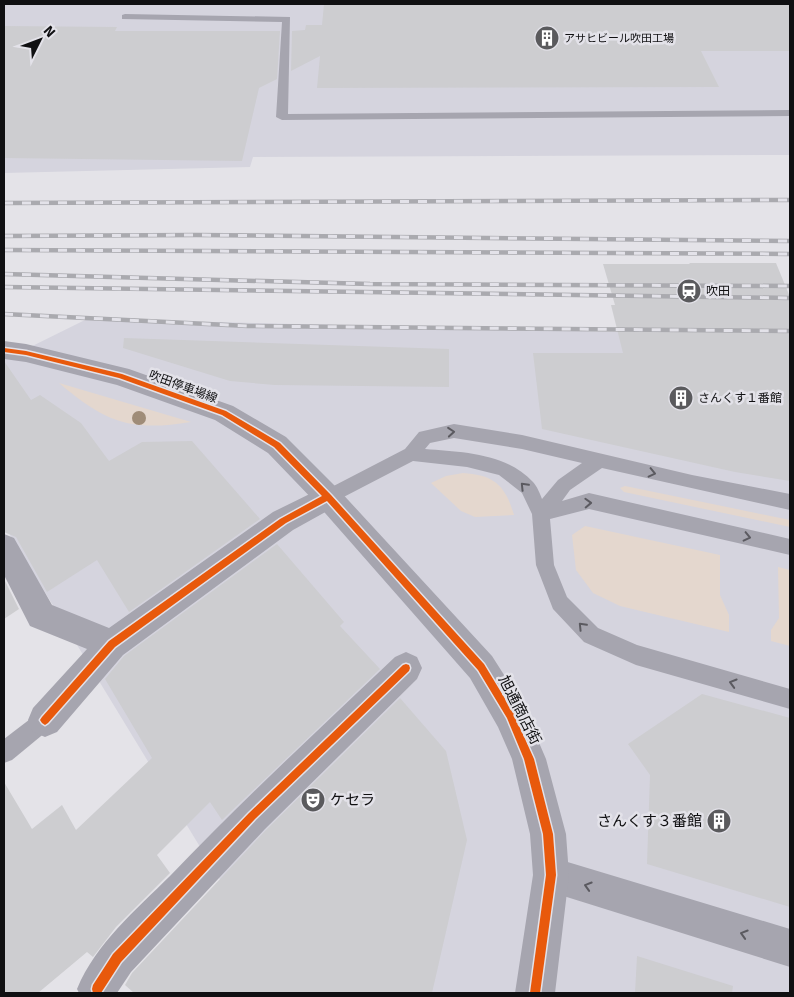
<svg xmlns="http://www.w3.org/2000/svg" width="794" height="997" font-family="Signika,'Noto Sans JP',sans-serif">
	<rect width="100%" height="100%" fill="#e4e3e8"/>
	<!-- built -->
	<g fill="#d5d4de">
		<path d="M4 4H790V155L253 157 250 167 4 173Z"/>
		<path d="M87 319 790 336V993H268L275 970 4 525V360Z"/>
	</g>
	<!-- green -->
	<g fill="#e4d7ce">
		<path d="M59 383 191 422C130 432 105 422 59 383Z"/>
		<path d="M463 473C494 475 505 485 514 515L475 517 461 511 431 483 446 476Z"/>
		<path d="M625 486 790 520V527L624 492 620 488Z"/>
		<path d="M585 526 720 555V595L729 615V632L620 606 593 593 576 570 572 535Z"/>
		<path d="M778 567 790 570V646L771 641V630L779 618Z"/>
	</g>
	<!-- building -->
	<g fill="#cdcdd0">
		<path d="M324 4H790V51H701L719 87 317 88 320 56 291 71 292 31 305 30 306 25H322Z"/>
		<path d="M4 26 117 27 115 31H280L277 79 259 88 242 161 4 158Z"/>
		<path d="M689 263H776L790 297V481L735 472 542 429 533 353H623L611 305H615L603 264H690Z"/>
		<path d="M124 338 449 349V387L275 385 230 381 123 348Z"/>
		<path d="M4 361 31 400 40 395 81 423 109 461 142 442 192 441 260 519 129 612 97 560 47 592 16 537 4 532Z"/>
		<path d="M277 544 344 622 340 626 380 669 222 820 210 802 157 855 170 873 116 927 93 957 87 952 38 993H4V782L32 829 62 805 76 830 152 758 105 679 124 656Z"/>
		<path d="M4 579 19 609 4 619Z"/>
		<path d="M702 694 790 718V907L647 864 650 775 628 744Z"/>
		<path d="M400 698 446 751 467 840 432 993H134L125 985 132 973 266 830Z"/>
		<path d="M637 956 733 986 732 993H635Z"/>
	</g>
	<g fill="none" stroke-linecap="round" stroke-linejoin="round">
		<!-- service -->
		<g fill="#a6a5af" fill-rule="evenodd">
			<path d="M125 14 290 17 288 114 790 110V116L282 120 276 117 282 22 122 19V15Z"/>
			<path d="M454 424 522 435 692 475 790 494V510L602 468 570 490 562 501 589 493 790 539V555L589 509 550 519 554 565 567 597 598 628 637 645 790 689V709L636 665 584 642 553 609 536 565 532 514 522 493 499 475 467 467 413 461 334 502 328 505 322 502 319 497 322 492 405 449 419 432ZM454 438 522 449 582 463 558 480 542 499C540 494 537 486 533 482 506 453 462 452 425 449L430 443Z"/>
			<path d="M45 709 52 713 56 720 52 727 12 760 4 763V739L38 713Z"/>
		</g>
		<!-- minor -->
		<g fill="#a6a5af" fill-rule="evenodd">
			<path d="M328 485 338 489 342 497 338 505 293 530 123 655 57 732 45 737 33 732 28 720 33 708 87 649 30 626 4 575V534L14 538 52 605 109 628 273 512Z"/>
			<path d="M406 652 417 657 422 668 417 679 265 829 131 972 117 993H79L77 989C96 943 136 910 170 876 243 800 319 729 395 657Z"/>
			<path d="M551 857 790 929V967L538 888 533 875 538 862Z"/>
		</g>
		<!-- tertiary -->
		<path fill="#a6a5af" fill-rule="evenodd" d="M4 341 26 344 129 369 233 406 286 437 338 489 492 656 522 703 546 759 566 834 569 875 555 993H515L533 875 530 834 512 759 498 727 470 678 318 505 268 453 215 420 117 385 26 362 4 359Z"/>
		<defs>
			<g id="rail">
				<path d="M4 203 790 200"/>
				<path d="M4 236 196 235 790 241"/>
				<path d="M4 250 790 254"/>
				<path d="M4 274 370 284 790 286"/>
				<path d="M4 287 790 298"/>
				<path d="M4 314 248 326 790 331"/>
			</g>
		</defs>
		<!-- rail casing -->
		<use href="#rail" stroke="#aaaaaf" stroke-width="4.5"/>
		<!-- rail -->
		<use href="#rail" stroke="#e3e2e9" stroke-width="3" stroke-dasharray="9" stroke-linecap="butt"/>
		<defs>
			<g id="cycleway">
				<path d="M4 348 26 351 122 374 226 411 280 443 331 495 484 664 513 712 534 759 553 834 556 875 540 993H530L546 875 543 834 524 759 507 718 478 670 327 501 286 523 115 647 48 723 45 725 42 723 40 720 42 717 109 641 280 519 322 496 274 447 222 415 119 378 26 355 4 352Z"/>
				<path d="M406 664 409 665 410 668 409 671 255 819 121 962 101 993H93L92 989 93 985 113 954 249 813 403 665Z"/>
			</g>
		</defs>
		<!-- cycleway casing -->
		<use href="#cycleway" stroke="#e3e2e9" stroke-width="3"/>
		<!-- cycleway -->
		<use href="#cycleway" fill="#e8590c" fill-rule="evenodd"/>
	</g>
	<!-- trees -->
	<circle fill="#9f8c78" cx="139" cy="418" r="7"/>
	<!-- one-way arrows -->
	<defs><path id="oneway-chevron" d="M-2-3.5L2.5 0L-2 3.5" fill="none" stroke-width="1.6" stroke-linecap="round" stroke-linejoin="round" transform="scale(1.25)"/></defs>
	<g stroke="#5b5a60">
		<use href="#oneway-chevron" transform="translate(451 432) rotate(-5)"/>
		<use href="#oneway-chevron" transform="translate(652 473) rotate(13)"/>
		<use href="#oneway-chevron" transform="translate(524 486) rotate(-134)"/>
		<use href="#oneway-chevron" transform="translate(588 503) rotate(-2)"/>
		<use href="#oneway-chevron" transform="translate(747 537) rotate(13)"/>
		<use href="#oneway-chevron" transform="translate(582 626) rotate(-134)"/>
		<use href="#oneway-chevron" transform="translate(733 683) rotate(-164)"/>
		<use href="#oneway-chevron" transform="translate(588 886) rotate(-163)"/>
		<use href="#oneway-chevron" transform="translate(744 934) rotate(-163)"/>
	</g>
	<!-- icons -->
	<defs>
		<symbol id="building-disc" viewBox="-11 -11 22 22"><circle r="9.5" fill="#5a5a5d" stroke="#e3e2e9"/><path d="M-4-6H4V6H1V3H-1V6H-4ZM-2.5-4.3h1.7v1.8h-1.7ZM.8-4.3h1.7v1.8H.8ZM-2.5-1h1.7V.8h-1.7ZM.8-1h1.7V.8H.8Z" fill="#fff"/></symbol>
		<symbol id="station-disc" viewBox="-11 -11 22 22"><circle r="9.5" fill="#5a5a5d" stroke="#e3e2e9"/><path d="M-3-6H3Q5-6 5-4V2Q5 4 3 4L4.5 6H3L1.5 4h-3L-3 6H-4.5L-3 4Q-5 4-5 2V-4Q-5-6-3-6ZM-3.5-4v3h7v-3ZM-3.5 1v1.5H-2V1ZM2 1v1.5H3.5V1Z" fill="#fff"/></symbol>
		<symbol id="theatre-disc" viewBox="-11 -11 22 22"><circle r="9.5" fill="#5a5a5d" stroke="#e3e2e9"/><path d="M-5-5.5Q0-4 5-5.5V0Q5 5 0 6Q-5 5-5 0ZM-3.3-2.5H-1v1.5H-3.3ZM1-2.5H3.3v1.5H1ZM-2.8 1Q0 5.5 2.8 1Z" fill="#fff"/></symbol>
	</defs>
	<g fill-rule="evenodd">
		<use href="#building-disc" x="533" y="24" width="28" height="28"/>
		<use href="#station-disc" x="675" y="277" width="28" height="28"/>
		<use href="#building-disc" x="667" y="384" width="28" height="28"/>
		<use href="#theatre-disc" x="299" y="786" width="28" height="28"/>
		<use href="#building-disc" x="705" y="807" width="28" height="28"/>
	</g>
	<g text-anchor="middle" dominant-baseline="central" stroke-width="5" stroke-linejoin="round" paint-order="stroke">
		<!-- far-poi labels -->
		<g font-size="11" fill="#101012" stroke="#e3e2e9" text-anchor="start">
			<text x="564" y="38">アサヒビール吹田工場</text>
		</g>
		<!-- poi labels -->
		<g font-size="12" fill="#101012" stroke="#e3e2e9" text-anchor="start">
			<text x="706" y="291">吹田</text>
			<text x="698" y="398">さんくす１番館</text>
		</g>
		<!-- street labels -->
		<g font-size="12" fill="#101012" stroke="#e3e2e9">
			<text transform="translate(183 387) rotate(20)">吹田停車場線</text>
		</g>
		<!-- near-street labels -->
		<g font-size="15" fill="#101012" stroke="#e3e2e9">
			<text transform="translate(520 710) rotate(63)">旭通商店街</text>
		</g>
		<!-- near-poi labels -->
		<g font-size="15" fill="#101012" stroke="#e3e2e9" text-anchor="start">
			<text x="330" y="800">ケセラ</text>
			<text x="702" y="821" text-anchor="end">さんくす３番館</text>
		</g>
	</g>
	<!-- border -->
	<rect width="794" height="997" fill="none" stroke="#101012" stroke-width="10"/>
	<!-- north arrow -->
	<g transform="translate(40 40) rotate(48)" stroke="#e3e2e9" stroke-width="4" paint-order="stroke">
	<path d="M0-4L9 19L0 12L-9 19Z" fill="#101012"/>
	<text y="-8" font-size="14" font-weight="bold" text-anchor="middle" fill="#101012">N</text>
	</g>
</svg>
